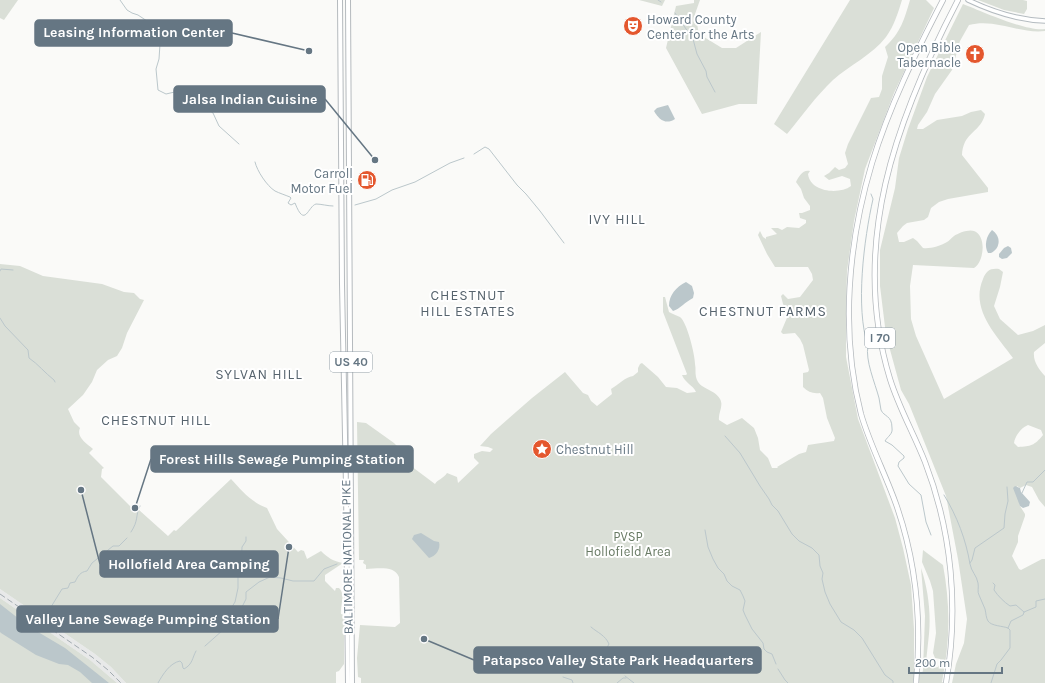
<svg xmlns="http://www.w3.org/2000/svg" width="1045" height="683" font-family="Karla,sans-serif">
	<rect width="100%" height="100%" fill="#fafaf8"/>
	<!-- built -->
	<path fill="#e8e9e9" d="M0 589 95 654 111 667 126 683H117L90 660 0 598Z"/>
	<!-- green -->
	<g fill="#dadfd7" fill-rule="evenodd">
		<path d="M0 0H18L4 20 0 18Z"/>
		<path d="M639 0H665L662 6Z"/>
		<path d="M694 0H700L695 14 699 34 722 48H736L761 32 757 104H739L702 114 666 48 676 6 694 3Z"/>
		<path d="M850 0H902C898 13 894 26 886 37 872 55 850 65 833 80 816 96 802 116 787 134L774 124Z"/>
		<path d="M910 0H926L934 8 894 93 865 169 854 221 847 271 846 307V357L858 419 895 518 903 548 911 585 914 629V673L922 674 923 670 925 616 921 568C928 589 931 612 929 634 928 643 927 653 926 662L929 666 933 668 938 667 941 661 940 659 935 658 933 653 936 633 933 591 930 581 922 562 923 550 943 565C948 592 950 620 947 648 946 659 944 670 942 682L945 683H361V678L358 677 357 658 360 625 395 627 400 623 399 577C394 565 377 569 366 569V565L363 563 364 560H359L357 422 366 423 394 443 405 454 411 466 435 484C438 479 443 479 447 473L457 477 458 483 479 463 474 458V454L482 451 490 452 493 449 488 447 480 446 491 434 532 398 565 372 583 393 588 395 591 401 597 406 612 394 611 389C618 385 625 377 633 376L638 372V368L640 364 642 363 658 377 666 387 677 388 687 393 696 392C693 385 685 383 682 375H686L687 374 663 312V297H665L669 312C672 314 676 315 680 317 687 322 695 355 695 364 696 368 695 373 696 377 699 390 714 388 720 399 724 406 718 413 719 420L727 425 742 418 754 428 758 438 760 450 768 458 772 468H778L777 467 799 454 806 452 808 445 834 441 835 438 827 418 823 398 820 393C813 394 808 392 803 387V373L808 372 809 370 803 345 800 339 795 333 783 334 781 332 789 313 783 304 781 296 783 294 788 299 800 297 813 280 812 274 808 267H775L767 254 758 235 760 231 763 237 766 239V237L777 234 771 228H778L782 230 787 227 799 228 806 223V220L800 218 799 213H802L810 210V206L804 198 801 189 796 182C799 176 803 169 810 171L808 174C810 192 839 195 851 186L850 179 842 176 829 180 824 176 829 173 835 167 839 170 845 168 848 164 845 153 848 144 871 98 879 97 882 89V76L888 57 885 47C901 32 904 20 910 0Z"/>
		<path d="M978 0H1023L1027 1V9L1024 14 1004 10Z"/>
		<path d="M963 4C981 11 1027 32 1045 29V31C1019 34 995 18 969 25L960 41 952 70 935 94 927 112 918 125 917 129H923L937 120 962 116 971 112 981 110 985 114C982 128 971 131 965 142 963 146 962 151 962 155L988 188V192L948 199 939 202 931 208 928 217 924 220 907 223 903 226 897 233 899 242H904L913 238 917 241 923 248C930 249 940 246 947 242 949 241 951 238 954 236 958 233 969 229 974 231 987 236 984 262 974 268L913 265 910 286 911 319 916 336 944 399 1013 358C996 335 970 309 983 279 986 271 990 268 999 269L1003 272 1000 287 994 306 1000 319 1018 335 1033 331 1045 325V343L1034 352C1033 362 1039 369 1045 376V507L1039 500 1032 487 1026 485 1020 488 1017 486 1020 506 1025 514V516L1018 536V542L1012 556 1019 569 1021 570 1042 559H1045V683H952L956 664 964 643 967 619 958 559 946 496 909 404 901 390 886 335 880 286V250L895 188 899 158 908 129 927 77ZM1028 425 1041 430 1043 435C1034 446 1031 446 1018 447L1014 443C1015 436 1021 428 1028 425Z"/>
		<path d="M0 264 20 266 43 276 102 284 124 292 134 293 140 299 144 300 127 333 122 348 117 356 108 360 97 370 92 382 83 395 68 409 74 422 80 428C76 437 86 443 93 449L89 453 104 468 102 469 101 477 133 509 139 510 168 536 174 530 176 531 231 479C242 491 251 502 267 508L277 529 298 552 301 550 304 551 307 559 321 551C328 558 333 561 343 563L325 575V581L335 591 336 588H339C346 595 340 605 341 614L344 615V664L339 671 336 672V683H126L111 667 95 654 0 589Z"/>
		<path d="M0 598 90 660 117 683H0Z"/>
	</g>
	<!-- water -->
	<g fill="#bbc7cb">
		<path d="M668 105 675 119C666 125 659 120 654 111L657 108Z"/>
		<path d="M992 230C1001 236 1001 248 991 253H988C984 246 986 236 992 230Z"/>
		<path d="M1008 246 1011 248 1012 253 1007 258 1002 259 999 257V254L1004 248Z"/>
		<path d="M686 282 692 286 694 293 693 298C685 302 680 309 673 311L669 306C669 295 676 287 686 282Z"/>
		<path d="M1015 486 1020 488 1021 492 1030 502 1029 506 1023 508 1020 506 1013 488Z"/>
		<path d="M421 533 434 541 439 542C441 549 436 556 429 558L412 539 414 535Z"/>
		<path d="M0 604 28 626 65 648 109 683H92L80 672 68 665 59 664 36 655 1 633 0 632Z"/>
	</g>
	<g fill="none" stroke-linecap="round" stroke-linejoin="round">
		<!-- stream -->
		<g stroke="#bbc7cb" stroke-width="1">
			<path d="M120 0 127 10 132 13 138 15 147 21H151L155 26V35L160 44 159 59 156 69 158 90 166 94 179 91 195 100 200 101 204 106 213 113 219 126 239 144"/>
			<path d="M658 0 661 2"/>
			<path d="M675 13 693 39 697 54 706 71 707 77 715 92"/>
			<path d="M474 154 485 147 489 149 517 185 526 194 540 211 564 243"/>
			<path d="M255 162C257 171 267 186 275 191 279 193 285 195 290 197L291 198 288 203 291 205 295 203C305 229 308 206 316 204 321 204 328 206 333 206"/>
			<path d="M871 194 873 199C864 239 855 308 868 346 865 360 875 383 879 398 880 402 880 406 881 410 884 417 892 415 892 428 893 434 888 436 885 441L892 445 904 456V458L899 462 898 466 909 484 921 495 926 522 931 535"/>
			<path d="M355 205 376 199 392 190 415 182 450 163 464 158"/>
			<path d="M0 271 1 269 13 270"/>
			<path d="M0 318 5 326 28 350 29 358C38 364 45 373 54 380L55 382"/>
			<path d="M725 436 740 453 760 486 769 499 772 505 778 511 792 534 799 541 812 548 819 555 820 566 823 573 822 579 825 592 830 604 841 622 854 630 862 638 885 675 893 681V683"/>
			<path d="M1022 493 1027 482H1033L1045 470"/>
			<path d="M944 495C957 516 966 540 970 564 971 571 977 576 978 583 979 587 977 592 979 595 981 600 983 604 985 609 986 613 986 618 988 621 991 626 1003 626 1008 628L1010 630V648L1001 660 997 664 991 683"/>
			<path d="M705 530 708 547 713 559 718 568 724 574 727 581 732 586 740 590 743 596 745 601 743 610 745 615 752 629 763 643 764 649 767 652 772 654 776 664"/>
			<path d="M131 532C139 520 135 516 140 506"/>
			<path d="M970 563 972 560 975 548 1004 528 1005 514 1008 501 1007 487"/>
			<path d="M993 583 995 585 994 590C998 596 1004 602 1010 606L1016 605 1024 612"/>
			<path d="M36 613 51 607 62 589 68 588 70 583 75 582C78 576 80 572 87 571L92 563 113 546H119L127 538"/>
			<path d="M231 618 232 613 230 610 235 602 238 588V575L241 571V568L242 547 246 541V537"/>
			<path d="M591 627C598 633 605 635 609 644L604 653 610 668 622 672 623 673"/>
			<path d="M1008 628 1011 621 1023 615 1024 612 1036 607V601L1045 599"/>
			<path d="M205 646 223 630 243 605 246 599V592L259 582 270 577 281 578 293 581H314L324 569 337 564"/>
			<path d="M778 669 785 680 788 683"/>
			<path d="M625 676 634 683"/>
			<path d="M563 677 572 680 573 683"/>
			<path d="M158 683C163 674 170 663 180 661L182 663 183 668 184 669C193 664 192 658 196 651"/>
			<path d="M617 683 623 678H626"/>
		</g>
		<defs>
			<path id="secondary" d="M968 0C993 12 1017 20 1045 21"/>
			<g id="primary">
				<path d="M340 0 342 284 346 487 348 683"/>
				<path d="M348 0C350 228 350 455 352 683"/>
			</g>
			<g id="motorway">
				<path d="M916 683C922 622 916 561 896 504 885 473 870 445 861 414 840 332 848 243 872 163 889 107 916 52 943 0"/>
				<path d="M946 683C959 609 952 532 925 462 914 434 899 408 890 379 849 245 896 119 958 0"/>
			</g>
		</defs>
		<!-- secondary casing -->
		<use href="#secondary" stroke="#b3babf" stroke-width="5.5"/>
		<!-- primary casing -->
		<use href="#primary" stroke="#b5babe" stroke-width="6"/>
		<!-- motorway casing -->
		<use href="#motorway" stroke="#b4b9bd" stroke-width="6"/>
		<!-- secondary -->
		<use href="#secondary" stroke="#fff" stroke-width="3.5"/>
		<!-- primary -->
		<use href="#primary" stroke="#fff" stroke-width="4"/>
		<!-- motorway -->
		<use href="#motorway" stroke="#fff" stroke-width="4.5"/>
		<!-- rail -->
		<path stroke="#a2aab0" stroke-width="1" stroke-dasharray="6 3" stroke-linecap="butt" d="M0 594 92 657 108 670 121 683"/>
	</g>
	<!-- icons -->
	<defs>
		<symbol id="theatre-disc" viewBox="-11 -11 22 22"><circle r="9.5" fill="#e4572e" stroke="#fff"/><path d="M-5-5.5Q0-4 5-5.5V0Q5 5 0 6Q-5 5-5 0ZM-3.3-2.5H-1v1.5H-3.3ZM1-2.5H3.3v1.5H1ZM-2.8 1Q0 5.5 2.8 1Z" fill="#fff"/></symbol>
		<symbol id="church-disc" viewBox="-11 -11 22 22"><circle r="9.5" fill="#e4572e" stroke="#fff"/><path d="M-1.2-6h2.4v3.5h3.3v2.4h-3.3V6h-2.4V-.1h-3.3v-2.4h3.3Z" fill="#fff"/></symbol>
		<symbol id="fuel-disc" viewBox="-11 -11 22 22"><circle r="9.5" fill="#e4572e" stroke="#fff"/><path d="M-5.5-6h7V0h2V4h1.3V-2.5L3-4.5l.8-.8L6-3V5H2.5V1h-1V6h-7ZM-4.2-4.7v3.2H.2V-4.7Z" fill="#fff"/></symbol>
		<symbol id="sight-disc" viewBox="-11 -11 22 22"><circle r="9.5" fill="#e4572e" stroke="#fff"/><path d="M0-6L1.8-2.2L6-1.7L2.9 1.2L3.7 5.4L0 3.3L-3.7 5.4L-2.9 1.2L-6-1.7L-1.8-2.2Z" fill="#fff"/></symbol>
	</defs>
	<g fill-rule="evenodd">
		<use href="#theatre-disc" x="622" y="15" width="22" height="22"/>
		<use href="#church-disc" x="964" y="43" width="22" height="22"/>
		<use href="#fuel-disc" x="356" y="169" width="22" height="22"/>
		<use href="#sight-disc" x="531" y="438" width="22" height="22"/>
	</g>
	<g text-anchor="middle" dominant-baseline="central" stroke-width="4" stroke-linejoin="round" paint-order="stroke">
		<!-- shield labels -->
		<g fill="#fff" stroke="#939fa8" stroke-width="1">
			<rect x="865" y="328" width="30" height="20" rx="3"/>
			<rect x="330" y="352" width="42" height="20" rx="3"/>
		</g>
		<g font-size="12" font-weight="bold" fill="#657683">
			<text x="880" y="338">I 70</text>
			<text x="351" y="362">US 40</text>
		</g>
		<!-- poi labels -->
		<g font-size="13" fill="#657683" stroke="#fff" text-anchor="start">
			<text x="647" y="19">Howard County<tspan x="647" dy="15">Center for the Arts</tspan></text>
			<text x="961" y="47" text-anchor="end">Open Bible<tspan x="961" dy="15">Tabernacle</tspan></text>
			<text x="353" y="173" text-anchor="end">Carroll<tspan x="353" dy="15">Motor Fuel</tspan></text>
			<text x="556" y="449">Chestnut Hill</text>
		</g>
		<!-- park labels -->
		<g font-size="13" fill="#687a64" stroke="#fff">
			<text x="628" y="536">PVSP<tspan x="628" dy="15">Hollofield Area</tspan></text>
		</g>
		<!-- street labels -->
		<g font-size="13" fill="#657683" stroke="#fff">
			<text transform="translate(347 557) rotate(-91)">BALTIMORE NATIONAL PIKE</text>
		</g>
		<!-- neighbourhood labels -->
		<g font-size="14" letter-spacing="1" fill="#57646e" stroke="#fff">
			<text x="617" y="219">IVY HILL</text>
			<text x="468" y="295">CHESTNUT<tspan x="468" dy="16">HILL ESTATES</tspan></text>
			<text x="763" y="311">CHESTNUT FARMS</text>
			<text x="259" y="374">SYLVAN HILL</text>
			<text x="156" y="420">CHESTNUT HILL</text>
		</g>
	</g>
	<!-- callouts -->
	<path fill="none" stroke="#657683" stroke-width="1.5" d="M309 51L232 33M375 160L325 99M135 508L151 459M81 490L100 564M289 547L278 619M424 639L474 660"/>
	<g fill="#657683" stroke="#fff" stroke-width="1.5">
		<circle cx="309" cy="51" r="4"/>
		<circle cx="375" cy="160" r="4"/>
		<circle cx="135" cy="508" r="4"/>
		<circle cx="81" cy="490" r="4"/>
		<circle cx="289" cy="547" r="4"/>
		<circle cx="424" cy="639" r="4"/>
	</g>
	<g fill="#657683" stroke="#657683" stroke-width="1.5">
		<rect x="35" y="20" width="197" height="26" rx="4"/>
		<rect x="174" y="86" width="151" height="26" rx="4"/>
		<rect x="151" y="446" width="262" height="26" rx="4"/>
		<rect x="100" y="551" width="178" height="26" rx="4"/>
		<rect x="17" y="606" width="261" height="26" rx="4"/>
		<rect x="474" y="647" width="287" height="26" rx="4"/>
	</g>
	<g font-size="14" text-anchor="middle" font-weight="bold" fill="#fff">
		<text x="134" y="37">Leasing Information Center</text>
		<text x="250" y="104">Jalsa Indian Cuisine</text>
		<text x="282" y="464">Forest Hills Sewage Pumping Station</text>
		<text x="189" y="569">Hollofield Area Camping</text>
		<text x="148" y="624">Valley Lane Sewage Pumping Station</text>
		<text x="618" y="665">Patapsco Valley State Park Headquarters</text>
	</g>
	<!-- scale -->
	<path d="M909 667v6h93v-6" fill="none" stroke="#657683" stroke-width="2"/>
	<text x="915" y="667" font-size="12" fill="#657683" stroke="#ffffff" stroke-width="3" paint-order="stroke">200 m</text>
</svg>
